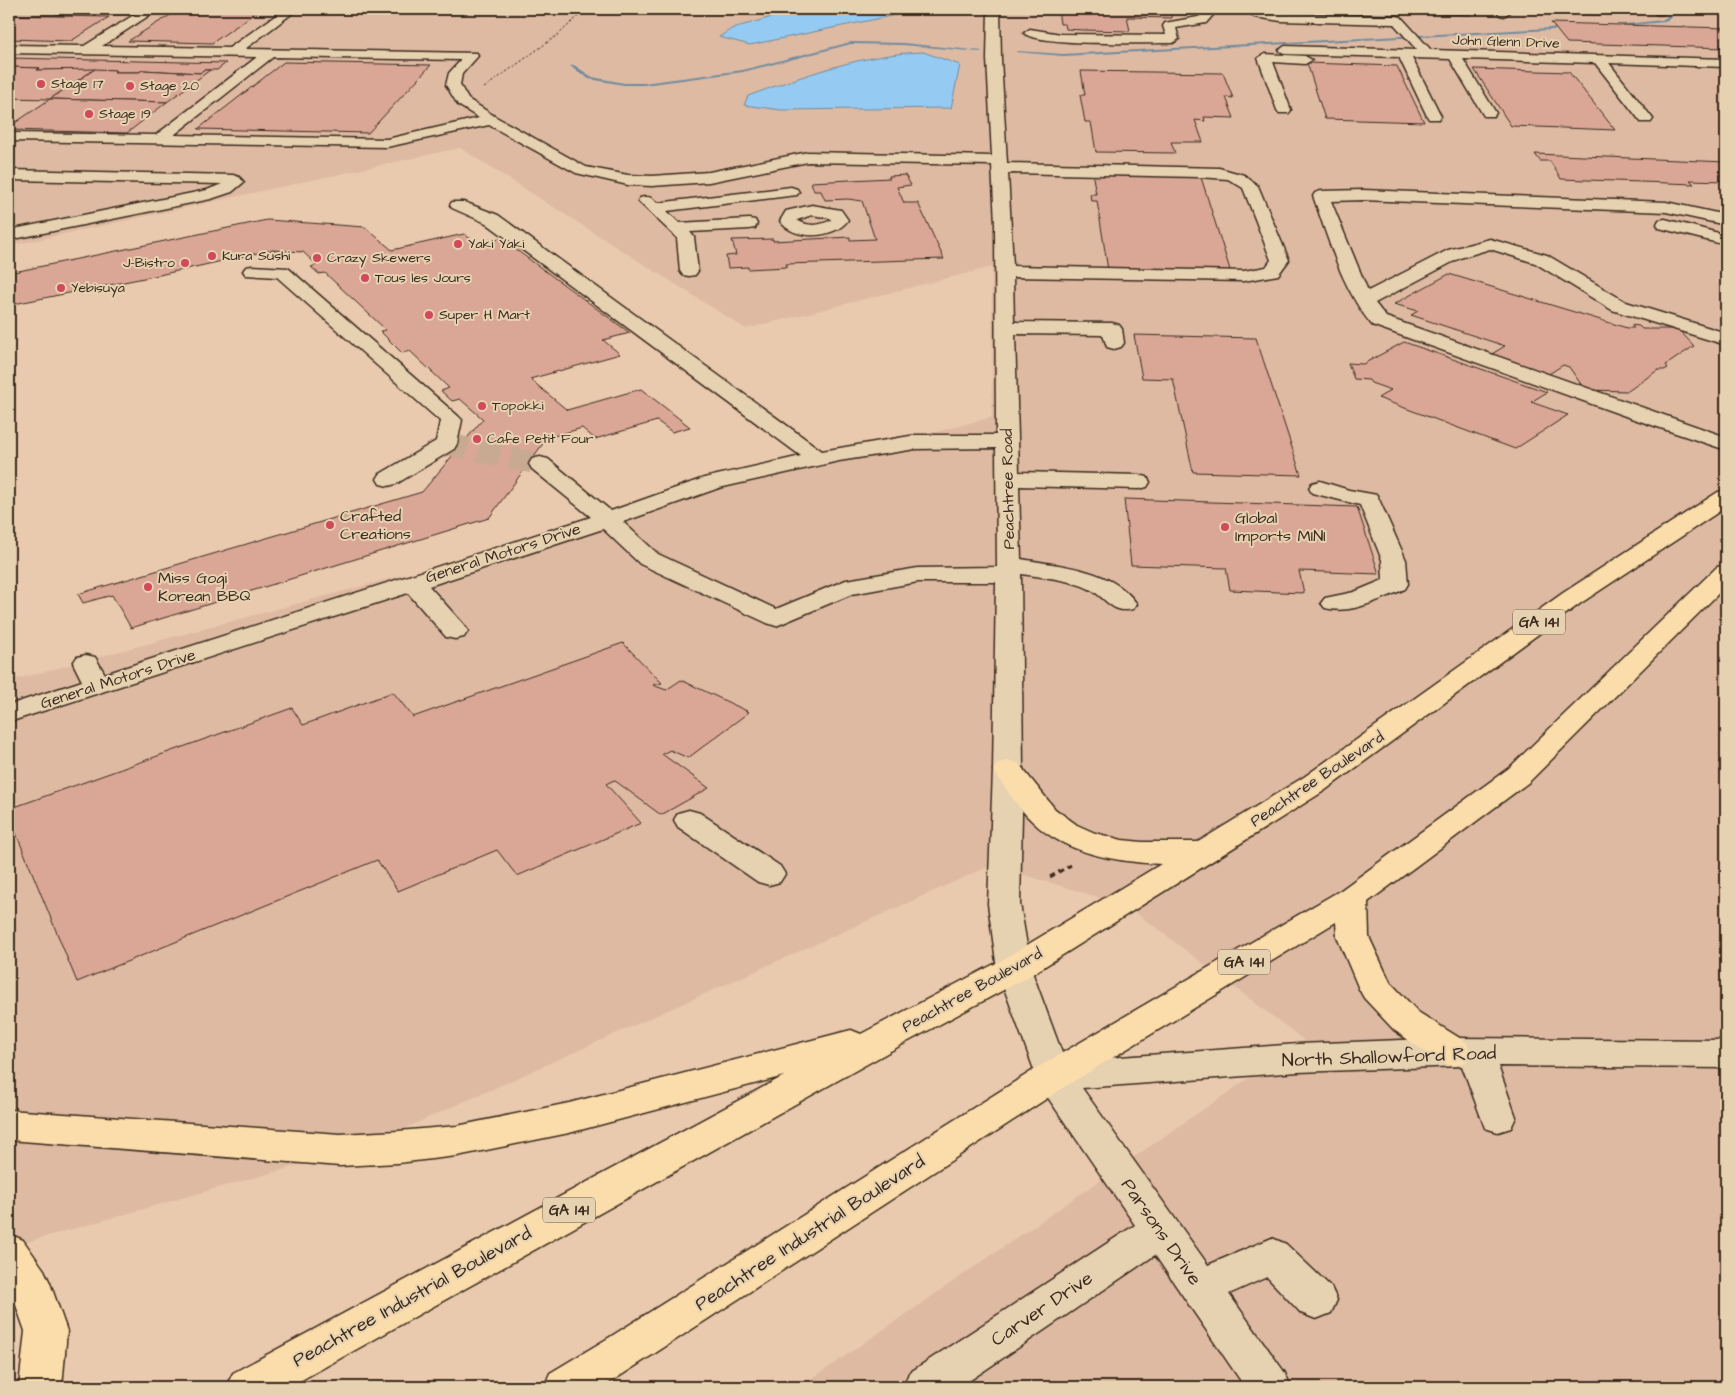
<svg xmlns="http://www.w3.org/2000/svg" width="1735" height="1396" font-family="'Architects Daughter',sans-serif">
	<rect width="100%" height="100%" fill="#eacaae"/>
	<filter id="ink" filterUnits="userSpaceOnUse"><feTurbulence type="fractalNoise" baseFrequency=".02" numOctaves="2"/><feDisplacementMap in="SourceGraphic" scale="10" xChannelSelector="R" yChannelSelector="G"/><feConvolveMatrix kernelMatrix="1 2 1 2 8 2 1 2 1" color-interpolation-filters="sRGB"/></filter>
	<g filter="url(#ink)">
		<!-- built -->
		<path fill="#debaa2" d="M9 9H1726V1387H800L1304 1040 1127 906 992 865 363 1147 9 1247V681L992 417V267L746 329 460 148 9 246Z"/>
		<!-- water -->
		<g fill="#95cbf3" stroke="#718b9e">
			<path d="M354 9H472L467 14 365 12 367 10Z"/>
			<path d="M801 9H925L750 45 719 37 733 28Z"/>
			<path d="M923 52 960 65 951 108 781 110 744 105 748 96C805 75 863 54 923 52Z"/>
		</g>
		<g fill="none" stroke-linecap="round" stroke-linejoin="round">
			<!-- stream -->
			<g fill="#718b9e" fill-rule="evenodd">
				<path d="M1678 9H1682L1665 22 1611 27 1609 26 1662 20Z"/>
				<path d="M1569 27 1571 29 1063 56 1016 52 1018 51 1063 54Z"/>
				<path d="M851 42 903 43 982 51 980 52 903 45 851 44 743 72 644 85H624L589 79 570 66 574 65 592 77 624 83H644L743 70Z"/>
			</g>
		</g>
		<!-- building -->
		<g fill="#daa797" stroke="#3b2a1e">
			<path d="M180 9H261L212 43 128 41Z"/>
			<path d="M1058 9H1169L1172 18 1127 17 1130 31 1083 30 1066 29 1065 24H1060Z"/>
			<path d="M1281 9H1335L1338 15 1283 14Z"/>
			<path d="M1409 9H1466L1471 15 1412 13Z"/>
			<path d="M1553 9H1617L1601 15 1558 14Z"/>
			<path d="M9 15 109 17 71 41 9 39Z"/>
			<path d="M1551 23 1726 28V48L1567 43Z"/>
			<path d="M9 59V58L226 63 217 70H203L200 73 143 70 139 72H114L116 70H37L40 68 9 67Z"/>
			<path d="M284 62 431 65 368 133 198 129Z"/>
			<path d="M1307 63 1397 66 1424 122 1325 119Z"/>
			<path d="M9 67 40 68 37 70 95 69 50 99 9 98Z"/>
			<path d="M95 69 116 70 114 72H139L143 70 200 73 203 70H210L167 102 50 99Z"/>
			<path d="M1474 69 1569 72 1615 130 1511 126Z"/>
			<path d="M1081 71 1223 73 1233 98 1226 97 1234 118 1204 117 1205 121 1195 120 1203 142H1171L1175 153 1096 152 1091 122H1085L1080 95H1085Z"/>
			<path d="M50 99 167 102 127 133 9 130V127Z"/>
			<path d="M1535 154 1726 162V181L1690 180 1694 184 1561 179 1550 161H1540Z"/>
			<path d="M1092 172 1200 174 1231 273 1108 270 1097 201H1091L1090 194H1096Z"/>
			<path d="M905 175 911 185 897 187 904 203H918L944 259 786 264 787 267 748 269V267L728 268 726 256 736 255 732 240 773 239V241L850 237V240L875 239 862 201 848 199 825 200 821 191H814L811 182 890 178 889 176Z"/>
			<path d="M267 220 365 227 392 250 464 234 476 243 500 238 630 333 603 340 620 354 530 379 567 410 641 389 690 427 672 432 657 421 595 439 582 428 547 438 489 518 131 628 112 595 83 603 78 594 422 492 483 419 460 399 452 401 441 391 449 388 410 351 402 353 380 331 386 330 325 273 319 274 311 267 317 265 303 252 272 250 159 275 9 305V273Z"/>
			<path d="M1449 274 1627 328H1634L1631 325 1639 326 1642 329H1678L1694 346 1666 365 1668 368 1664 370H1658L1628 391 1585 390 1569 367 1563 365 1544 377 1485 358 1505 346 1411 315 1418 311 1394 304Z"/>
			<path d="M1134 335 1256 338 1301 475 1193 472 1173 379 1142 378Z"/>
			<path d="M1404 342 1547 392 1531 402 1568 415 1515 449 1378 398 1391 390 1371 383 1369 380 1354 379 1348 363 1363 364Z"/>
			<path d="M1124 499 1357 507 1379 574 1299 571 1304 593 1230 590 1226 568 1131 565Z"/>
			<path d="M623 643 662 683 653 685 666 690 681 680 749 712 688 758 670 750 662 754 709 788 661 815 614 780 606 784 641 823 517 876 497 850 398 891 377 860 77 982 9 816V809L292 708 303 725 393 692 413 717Z"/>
		</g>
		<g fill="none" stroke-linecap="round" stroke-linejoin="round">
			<!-- minor-tunnel -->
			<path stroke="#c7aa91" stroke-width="22" stroke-dasharray="22 11" stroke-linecap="butt" d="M446 444 540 464"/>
			<defs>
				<g id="minor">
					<path d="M51 9H159L102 46 229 48 285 9H298L245 49 477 53 478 56 462 74 460 85 468 99 496 117 586 167 628 175 652 176 709 172 808 152 992 156 987 59 988 9H1000L1001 59 1007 163 1219 168 1244 175 1258 186 1289 260 1278 275 1244 281 1013 277 1014 322 1112 323 1119 325 1122 329 1124 343 1121 347 1114 349 1107 347 1103 335 1015 334 1019 472 1139 475 1147 477 1150 482 1147 487 1139 489 1019 486 1021 559C1060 566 1112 568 1137 604L1133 609C1114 614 1108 601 1093 591 1075 580 1042 577 1021 574L1023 770 1020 904 1031 969 1065 1061 1298 1044 1453 1038 1726 1040V1068L1498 1066 1516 1117 1511 1128 1498 1132 1485 1128 1462 1066 1298 1072 1082 1088 1208 1265 1272 1238 1286 1244 1331 1287 1337 1300 1331 1313 1316 1319 1301 1313 1267 1277 1229 1294 1285 1373 1291 1387H1245L1155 1255 960 1387H903L909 1373 1135 1225 1040 1086 997 969 988 904 993 770 996 582H918L852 594 776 626 767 623 640 564 603 529 429 586 464 625 468 631 464 637 455 639 446 637 408 593 9 722V705L82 681 73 663 77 657 86 655 95 657 105 674 591 517 532 469 529 464 532 459 540 457 548 459 611 511 704 478 801 456 486 223 452 208 450 205 452 202H464L498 215 822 451 916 435H996L995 223 992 165 808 162 709 182 652 186 628 185 576 173 489 125 387 147 9 141V133L156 135 257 57 9 53V45L84 46 137 13H57ZM273 57 461 60 449 73 446 85 458 105 479 118 387 139 174 135ZM1008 173 1198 177 1228 179 1243 188 1271 260 1266 267 1244 271 1013 266ZM996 448 997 567 918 568 846 580 776 609 658 554 623 522 719 488 839 461 916 449Z"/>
					<path d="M1197 9H1209L1213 15 1206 23 1176 28 1179 39 1173 43C1150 43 1035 46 1024 33L1030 29 1061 34 1166 35 1163 26 1165 23 1198 17 1201 15Z"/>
					<path d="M1245 9H1258L1281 13 1397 16 1401 17 1431 50 1726 59V67L1609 63 1653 119 1651 122H1641L1595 63 1463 59 1496 113 1494 116H1484L1482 113 1450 59 1412 58 1441 116 1439 119H1429L1427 116 1399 57 1285 54 1279 50 1285 46 1417 50 1394 24 1281 21 1254 17Z"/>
					<path d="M1495 9H1508L1510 12 1504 16 1500 15Z"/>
					<path d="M1656 9H1668C1665 14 1662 15 1656 14L1654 11Z"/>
					<path d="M1265 54 1305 56 1312 60 1305 64 1273 62 1291 110 1289 113H1279L1277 110 1258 58Z"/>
					<path d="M9 170 233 175 239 177 244 182 232 192 211 199 9 240V230L207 190 222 184 9 180Z"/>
					<path d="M791 187 797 189 799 192 797 195 667 211 679 223 749 219 755 220 757 224 755 228 749 229 690 232 694 237 698 271 695 275 689 276 683 275 680 271 677 238 638 201 640 198C648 196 652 197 657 203Z"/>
					<path d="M1363 190 1666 202 1726 215V225L1666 212 1363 200 1331 201 1368 291 1448 250 1490 239 1547 255 1626 302 1726 333V345L1612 310 1535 263 1490 249 1460 258 1375 303 1386 317 1726 437V450L1628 417 1372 325C1342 289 1329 240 1313 196L1315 193 1321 191Z"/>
					<path d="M812 205 841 210 848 220C835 239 793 241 780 221L786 211ZM812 215 830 218 831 220C820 226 808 227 797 220Z"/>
					<path d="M1665 219 1726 235V245L1659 228 1657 224 1659 220Z"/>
					<path d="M252 266 288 268 458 416 462 420 457 444 454 449 396 484 388 486 380 484 377 479 380 474 436 441 440 421 277 277 246 275 243 271 246 267Z"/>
					<path d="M1320 481 1349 490 1377 495 1406 560 1408 584 1405 589C1381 599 1351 615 1325 608L1321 603 1325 598 1354 592 1383 580 1382 560 1360 505 1312 493 1309 488 1312 483Z"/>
					<path d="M689 810 700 813 780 866 785 874 780 882 769 885 758 882 678 827 674 820 678 813Z"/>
				</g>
				<path id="major" d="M9 1234 23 1240 44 1270 50 1283 67 1331 62 1387H19L25 1331 9 1285Z"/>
				<g id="highway">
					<path d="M1726 490V507L1581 603 1324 791 1026 978 903 1044 289 1387H226L233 1373 784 1076 569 1133 457 1156 398 1163 340 1166 9 1140V1110L340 1134 398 1131 457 1126 569 1103 851 1030 861 1034 1002 960 1161 864C1117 862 1066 854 1033 822 1017 807 1005 788 993 770L998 763 1008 761 1018 763 1055 809 1077 825 1095 833 1122 840 1142 842H1198L1304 777 1563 593 1718 492Z"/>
					<path d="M1726 565V586L1529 782 1368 902 1369 937 1390 982 1418 1012 1466 1042 1471 1052 1466 1062 1453 1066 1440 1062 1394 1030 1364 998 1359 989 1337 937 1336 922 1066 1086 603 1387H544L550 1373 610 1337 1040 1066 1341 890 1509 768 1717 567Z"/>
				</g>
			</defs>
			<!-- minor casing -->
			<use href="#minor" stroke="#3b2a1e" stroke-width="3"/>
			<!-- major casing -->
			<use href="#major" stroke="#3b2a1e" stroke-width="3"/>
			<!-- highway casing -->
			<use href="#highway" stroke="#3b2a1e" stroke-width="3"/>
			<!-- path-far1 -->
			<path stroke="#3b2a1e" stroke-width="1" stroke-dasharray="2.5 2" stroke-linecap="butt" d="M484 88 559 34 586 9"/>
			<!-- path -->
			<path stroke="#3b2a1e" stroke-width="3" stroke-dasharray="5.5 4" stroke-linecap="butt" d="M1050 877 1071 865"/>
			<!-- minor -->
			<use href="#minor" fill="#e6d1b0" fill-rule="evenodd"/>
			<!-- major -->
			<use href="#major" fill="#fbddab" fill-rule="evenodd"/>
			<!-- highway -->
			<use href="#highway" fill="#fbddab" fill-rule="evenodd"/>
		</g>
	</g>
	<!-- markers -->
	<g fill="#d1495b" stroke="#e6d1b0" stroke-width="2">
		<circle cx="41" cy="84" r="5"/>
		<circle cx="130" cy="86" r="5"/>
		<circle cx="89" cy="114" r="5"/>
		<circle cx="458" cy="244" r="5"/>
		<circle cx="212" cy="256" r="5"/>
		<circle cx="317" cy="258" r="5"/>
		<circle cx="185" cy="263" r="5"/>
		<circle cx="365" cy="278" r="5"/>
		<circle cx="61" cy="288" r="5"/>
		<circle cx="429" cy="315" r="5"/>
		<circle cx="482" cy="406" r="5"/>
		<circle cx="477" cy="439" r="5"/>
		<circle cx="330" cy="525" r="5"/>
		<circle cx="1225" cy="527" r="5"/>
		<circle cx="148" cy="587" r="5"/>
	</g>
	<g text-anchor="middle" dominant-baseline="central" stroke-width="4" stroke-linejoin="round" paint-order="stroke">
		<!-- far-street labels -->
		<g font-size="14" fill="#3b2a1e" stroke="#e6d1b0">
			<text transform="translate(1506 42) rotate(2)">John Glenn Drive</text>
		</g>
		<!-- far-poi labels -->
		<g font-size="14" fill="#3b2a1e" stroke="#e6d1b0" text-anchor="start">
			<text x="51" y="84">Stage 17</text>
			<text x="140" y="86">Stage 20</text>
			<text x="99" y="114">Stage 19</text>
			<text x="468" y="244">Yaki Yaki</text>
			<text x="222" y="256">Kura Sushi</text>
			<text x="327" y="258">Crazy Skewers</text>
			<text x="175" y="263" text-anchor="end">J-Bistro</text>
			<text x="375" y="278">Tous les Jours</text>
			<text x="71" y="288">Yebisuya</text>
			<text x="439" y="315">Super H Mart</text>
			<text x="492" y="406">Topokki</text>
			<text x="487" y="439">Cafe Petit Four</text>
		</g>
		<!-- shield labels -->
		<g fill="#e6d1b0" stroke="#6e5c4a" stroke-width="1">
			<rect x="1513" y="609.5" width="52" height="25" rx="4"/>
			<rect x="1218" y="949.5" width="52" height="25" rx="4"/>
			<rect x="543" y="1197.5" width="52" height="25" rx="4"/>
		</g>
		<g font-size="15" font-weight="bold" fill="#3b2a1e">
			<text x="1539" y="622">GA 141</text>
			<text x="1244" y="962">GA 141</text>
			<text x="569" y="1210">GA 141</text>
		</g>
		<!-- street labels -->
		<g font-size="16" fill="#3b2a1e" stroke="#e6d1b0">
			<text transform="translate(1008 489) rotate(-91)">Peachtree Road</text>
			<text transform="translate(503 553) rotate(-18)">General Motors Drive</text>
			<text transform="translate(118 679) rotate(-18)">General Motors Drive</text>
			<text transform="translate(1317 779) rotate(-34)">Peachtree Boulevard</text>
			<text transform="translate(972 990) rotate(-29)">Peachtree Boulevard</text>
		</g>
		<!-- poi labels -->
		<g font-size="16" fill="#3b2a1e" stroke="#e6d1b0" text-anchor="start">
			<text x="340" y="516">Crafted<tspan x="340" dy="18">Creations</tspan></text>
			<text x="1235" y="518">Global<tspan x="1235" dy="18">Imports MINI</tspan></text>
			<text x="158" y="578">Miss Gogi<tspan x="158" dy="18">Korean BBQ</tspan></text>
		</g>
		<!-- near-street labels -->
		<g font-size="19" fill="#3b2a1e" stroke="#e6d1b0">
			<text transform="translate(1389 1057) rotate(-2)">North Shallowford Road</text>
			<text transform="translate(1161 1232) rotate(55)">Parsons Drive</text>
			<text transform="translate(810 1233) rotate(-33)">Peachtree Industrial Boulevard</text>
			<text transform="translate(412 1297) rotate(-29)">Peachtree Industrial Boulevard</text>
			<text transform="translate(1042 1309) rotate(-34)">Carver Drive</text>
		</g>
	</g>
	<!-- margin -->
	<rect width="1735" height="1396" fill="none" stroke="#e6d1b0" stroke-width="30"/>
	<rect x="15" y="15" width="1705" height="1366" fill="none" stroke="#3b2a1e" stroke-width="2" filter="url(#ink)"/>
</svg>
